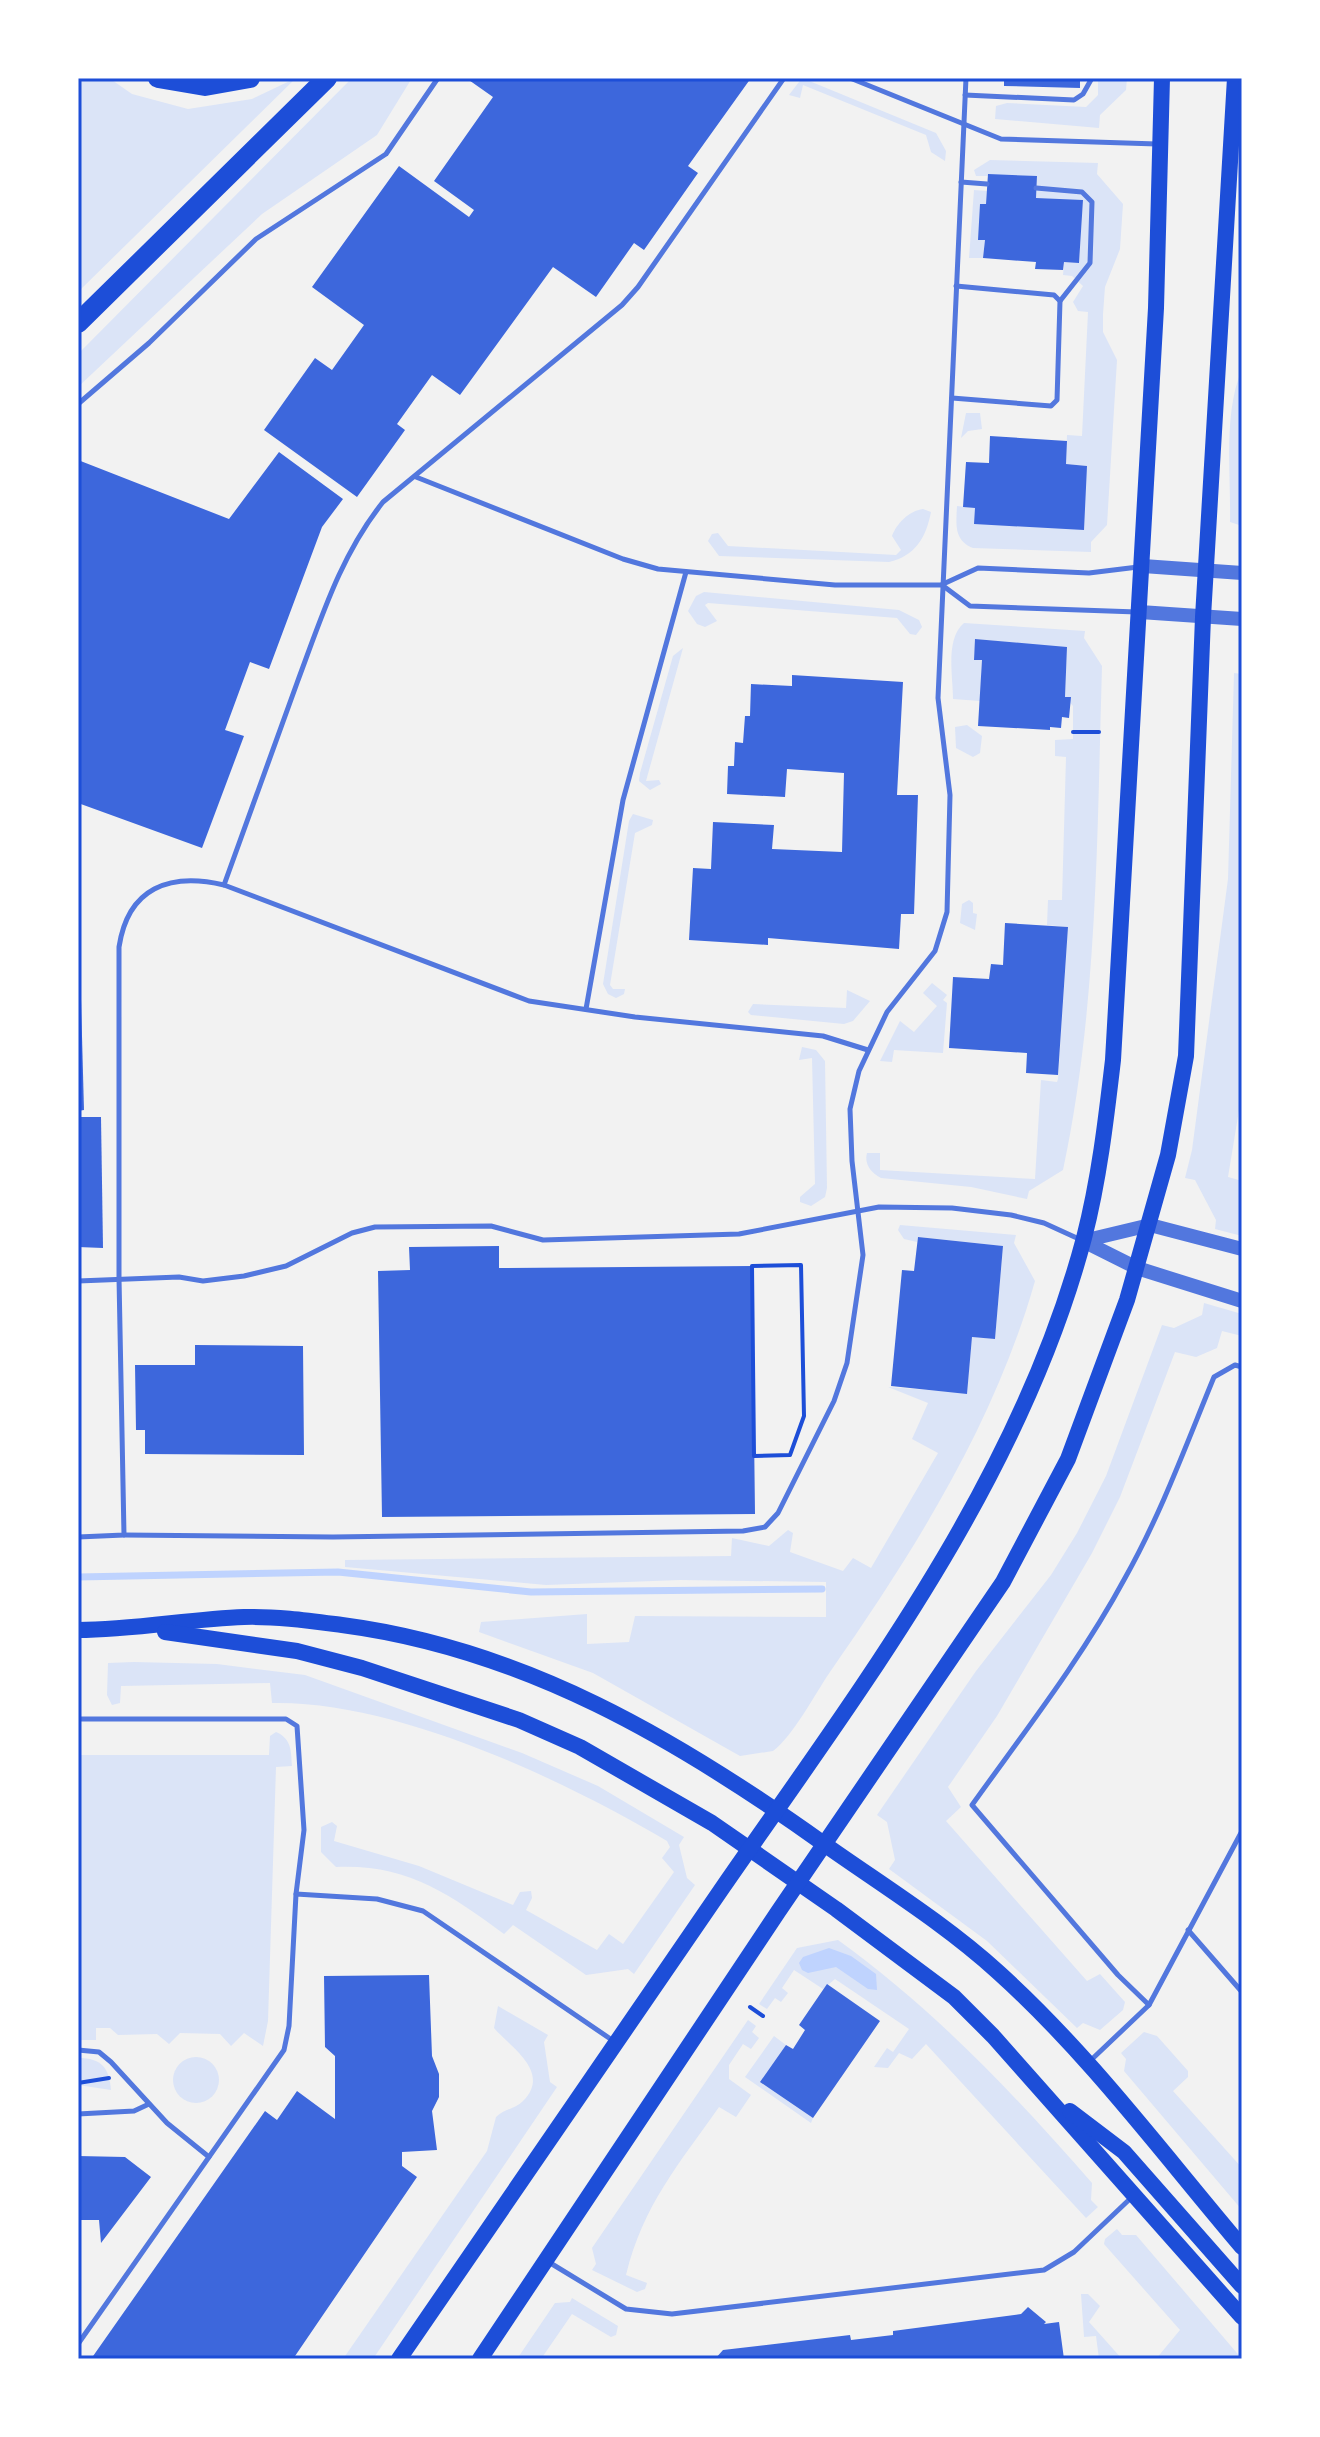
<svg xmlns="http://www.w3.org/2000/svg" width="1320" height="2437" font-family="Overpass,sans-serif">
	<rect width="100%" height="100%" fill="#f2f2f2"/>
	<!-- green -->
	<g fill="#dbe4f7">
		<path d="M78 78H109L132 94 188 109 252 99 296 78 78 292Z"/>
		<path d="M352 78H412L377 135 262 214 78 387V354Z"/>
		<path d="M802 78 936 133 946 151 945 161 931 152 926 135 803 85 800 98 789 95Z"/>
		<path d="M1098 78H1127L1126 90 1100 115 1099 128 995 119 996 106 1007 103 1086 107 1098 95Z"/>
		<path d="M990 160 1098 163 1097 174 1123 204 1120 249 1105 287 1103 314V332L1117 360 1107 525 1091 542V552L973 548C954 540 956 525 957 506L975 508 1087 466 1066 464 1067 435 1082 436 1088 312 1078 311 1073 302 1083 286 1072 276 1063 275 1064 262H1079L1083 201 1036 198 1037 176H976L974 170Z"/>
		<path d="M974 190 987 191 986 204H980L979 240H985L983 258H969Z"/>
		<path d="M1242 369V526L1230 522C1231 473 1223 414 1242 369Z"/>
		<path d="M966 413H980L982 429 968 431 961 438Z"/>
		<path d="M923 509 931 512C926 538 915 556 889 562L719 556 708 541 712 534 718 533 728 546 896 555 901 550 892 536C897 523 909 511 923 509Z"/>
		<path d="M704 592 899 610 919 620 922 627 916 635 910 634 897 618 708 603 705 605 717 621 705 627 697 624 688 611 696 596Z"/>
		<path d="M964 623 1085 631 1084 638 1102 666C1097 833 1098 1006 1063 1170L1029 1191 1027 1199 971 1187 881 1178C871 1173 864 1164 867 1153H880V1170L1035 1179 1041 1080 1057 1082 1058 1079 1068 927 1047 925 1048 900H1062L1066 757 1055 756V740L1073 739V706L1065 697 1067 648 976 639 974 659 982 660 980 701 953 699C953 676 945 639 964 623Z"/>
		<path d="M683 648 646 781 659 780 661 784 650 790 639 781 640 773 673 656Z"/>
		<path d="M1234 673 1242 674V1092L1228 1177 1242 1181V1236L1215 1229 1216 1220 1195 1180 1185 1178 1192 1150 1228 879Z"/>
		<path d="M967 725 982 736 980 753 973 757 956 748 955 727Z"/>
		<path d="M633 814 653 820 652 825 635 833 610 985 613 989H625L624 994 616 998 608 994 603 984 629 821Z"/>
		<path d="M969 900 973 903V913L977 914 975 930 960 923 962 904Z"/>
		<path d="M932 983 947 995 943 1000 947 1003 943 1053 894 1050 892 1062 880 1061 900 1021 914 1032 937 1006 923 993Z"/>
		<path d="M847 990 870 1001 853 1021 844 1024 751 1015 748 1012 753 1004 846 1008Z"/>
		<path d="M802 1047 816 1050 825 1061 827 1188 825 1197 811 1206 800 1202V1197L815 1184 812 1058 799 1060Z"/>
		<path d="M900 1225 1016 1235 1014 1243 1035 1281C994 1425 914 1551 830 1672 815 1694 793 1736 773 1751L740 1756 593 1673 479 1632 481 1622 587 1614V1644L629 1642 635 1616 826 1617V1582L680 1580 546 1585 345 1567V1560L731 1556 732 1538 769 1546 788 1530 793 1533 790 1552 843 1571 853 1558 871 1568 938 1453 912 1439 928 1403 888 1387 967 1393 972 1337 995 1339 1003 1246 918 1237 917 1242 904 1239 898 1230Z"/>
		<path d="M1204 1303 1242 1314V1336L1222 1331 1217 1348 1196 1357 1175 1352 1120 1497 1092 1553 997 1716 948 1787 961 1807 946 1821 1087 1981 1100 1974 1125 2002 1123 2010 1100 2030 1083 2023 1077 2028 987 1941 889 1869 895 1860 887 1822 877 1815 976 1671 1051 1575 1077 1533 1106 1476 1162 1325 1174 1328 1202 1315Z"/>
		<path d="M134 1662 217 1664 305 1675 522 1753 598 1786 684 1837 679 1845 687 1878 695 1885 634 1974 628 1969 586 1975 513 1925 504 1934C448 1893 407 1864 336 1867L321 1852V1827L332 1822 337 1826 334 1841 419 1866 513 1905 520 1892 531 1891 532 1898 526 1910 597 1950 609 1934 623 1944 674 1872 662 1858 670 1847 667 1841C562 1779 395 1700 272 1703L270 1683 121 1686 120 1703 112 1705 107 1695 108 1663Z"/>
		<path d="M276 1732C292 1739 291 1751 292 1766L276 1767 268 2021 263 2046 244 2033 231 2046 220 2034 180 2033 169 2044 157 2034 118 2035 110 2028H96V2040H78V1755H269L270 1736Z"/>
		<path d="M838 1940C935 2010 1014 2094 1092 2183L1091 2200 1098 2207 1086 2218 926 2044 912 2059 899 2053 888 2068 874 2067 887 2048 893 2052 909 2029 835 1979 823 1989 794 1970 782 1988 788 1993 781 2002 775 1998 767 2009 759 2004 797 1948Z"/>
		<path d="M498 2006 548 2035 544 2042 550 2082 557 2087 373 2359H343L487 2151 496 2117C504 2109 515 2109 523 2101 552 2072 510 2047 494 2028Z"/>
		<path d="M748 2020 756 2026 752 2032 759 2038 751 2049 743 2044 729 2065V2079L751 2095 736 2117 719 2107C679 2164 643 2205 626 2275L647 2283 645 2289 637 2292 592 2270 596 2264 592 2248Z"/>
		<path d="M1144 2032 1157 2036 1188 2071V2077L1173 2091 1242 2168V2210L1124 2071 1126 2059 1121 2053Z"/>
		<path d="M774 2036 786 2045 761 2082 813 2118 811 2123 745 2077Z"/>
		<circle cx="196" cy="2080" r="23"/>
		<path d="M78 2058C102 2058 109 2068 111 2090L78 2085Z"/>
		<path d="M1117 2229 1122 2235H1136L1242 2359H1156L1180 2330 1104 2244 1105 2239Z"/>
		<path d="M1081 2294H1088L1100 2306 1089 2322 1122 2359H1099L1096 2336 1084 2337Z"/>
		<path d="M572 2298 618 2326 616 2335 611 2337 572 2314 541 2359H517L555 2303 570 2302Z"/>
	</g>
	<!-- water -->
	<path fill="#bfd3fe" d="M829 1948 851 1956 876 1974 877 1990 868 1989 836 1967 808 1973 802 1970 799 1963 803 1957Z"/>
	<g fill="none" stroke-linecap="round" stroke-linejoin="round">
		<!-- stream -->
		<path stroke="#bfd3fe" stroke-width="7" d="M78 1577 338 1572 531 1592 822 1589"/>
	</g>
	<!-- building -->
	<g fill="#3d67dc">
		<path d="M466 78H751L688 166 698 173 644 250 634 243 596 297 553 267 460 395 432 375 397 424 405 430 357 497 264 430 315 358 332 370 364 325 312 287 399 166 469 217 474 210 434 181 493 97Z"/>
		<path d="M1004 78H1080V88L1004 86Z"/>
		<path d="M988 174 1037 176 1036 198 1083 200 1079 263 1064 262 1063 270 1035 269 1036 262 983 258 985 240H978L980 204H986Z"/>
		<path d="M990 436 1067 441 1066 464 1087 466 1084 530 974 524 975 508 963 507 966 462 989 463Z"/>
		<path d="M279 452 343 499 322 527 269 669 250 662 225 730 244 736 202 848 78 803V460L229 519Z"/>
		<path d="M975 639 1067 647 1065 697H1071L1069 718 1062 717 1061 728 1050 727V730L978 726 982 660H974Z"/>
		<path d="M792 675 903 682 897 795H918L914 914H901L899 949 768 938V945L689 940 693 868 711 869 713 822 774 825 772 849 842 852 844 773 787 769 785 797 727 794 728 766H734L735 742 743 743 745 716H750L751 684 792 686Z"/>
		<path d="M1005 923 1068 927 1058 1075 1026 1073 1027 1053 949 1048 953 977 989 979 991 964 1003 965Z"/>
		<path d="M78 999H81L84 1110 78 1111Z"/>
		<path d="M78 1117H101L103 1248 78 1247Z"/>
		<path d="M918 1237 1003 1246 995 1339 972 1337 967 1394 891 1386 902 1270 914 1271Z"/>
		<path d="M499 1246V1268L752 1266 755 1514 382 1517 378 1271 410 1270 409 1247Z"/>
		<path d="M195 1345 303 1346 304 1455 145 1454V1430H136L135 1365H195Z"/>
		<path d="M429 1975 432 2056 439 2074V2097L432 2111 437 2150 402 2152V2166L417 2177 293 2359H91L265 2111 277 2120 297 2091 335 2119V2056L325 2047 324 1976Z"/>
		<path d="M827 1984 880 2021 813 2118 760 2082 786 2045 793 2049 805 2030 799 2025Z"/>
		<path d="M78 2156 125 2157 151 2177 101 2243 99 2220H78Z"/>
		<path d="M1028 2307 1046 2322 1044 2324 1059 2322 1064 2359H715L723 2350 850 2335 851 2340 893 2335V2331L1021 2314Z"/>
	</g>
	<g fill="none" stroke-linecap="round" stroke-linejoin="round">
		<!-- path -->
		<g stroke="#1d4ed8" stroke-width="4">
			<path d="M1073 732H1099"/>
			<path d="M801 1265 804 1416 790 1455 754 1456 752 1266Z"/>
			<path d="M750 2007 763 2016"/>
			<path d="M78 2083 109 2078"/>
		</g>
		<!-- service -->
		<g stroke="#5277de" stroke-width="5">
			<path d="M850 78 1001 139 1157 144"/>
			<path d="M965 95 1074 100 1083 94 1092 78"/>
			<path d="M961 182 987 184"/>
			<path d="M1036 188 1082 192 1092 202 1090 263 1060 301"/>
			<path d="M952 398 1051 406 1057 400 1060 301 1054 295 956 286"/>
			<path d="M78 404 149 343 256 239 386 154 438 78"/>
			<path d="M416 477 623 559 658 569 835 585H941L978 568 1089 573 1138 567"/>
			<path d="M942 585 970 606 1137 612"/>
			<path d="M224 885C248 818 273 750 297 683 321 619 340 556 383 502L622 305 638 287 784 78"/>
			<path d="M586 1009 623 800 686 572"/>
			<path d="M78 1281 179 1277 203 1281 244 1276 286 1266 352 1233 375 1227 491 1226 543 1240 739 1234 879 1207 952 1208 1011 1215 1044 1223 1079 1239"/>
			<path d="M124 1535 333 1537 743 1531 765 1527 778 1513 834 1401 847 1363 863 1255 852 1161 850 1109 859 1071 887 1012 935 951 947 912 950 795 938 698 966 78"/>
			<path d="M78 1537 124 1535 119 1278V947C128 888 169 872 224 885L529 1001 635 1017 823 1036 868 1050"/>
			<path d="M78 1719H286L297 1726 304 1830 296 1894"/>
			<path d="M1188 1930 1242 1992"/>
			<path d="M1149 2005 1118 1975 972 1805C1025 1731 1082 1658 1125 1578 1161 1514 1186 1445 1214 1377L1235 1365 1242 1367"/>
			<path d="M78 2050 99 2052 111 2062 167 2123 209 2157"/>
			<path d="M1090 2061 1149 2005 1242 1831"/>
			<path d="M78 2114 134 2111 149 2104"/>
			<path d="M547 2261 626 2309 672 2314 1044 2270 1074 2252 1133 2196"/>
			<path d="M78 2344 284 2050 289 2026 296 1894 377 1899 423 1911 612 2040"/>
		</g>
		<!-- tertiary -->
		<g stroke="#5277de" stroke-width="14">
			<path d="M1143 566 1242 573"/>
			<path d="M1140 612 1242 619"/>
			<path d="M1083 1241 1137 1268 1242 1301"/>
			<path d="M1083 1241 1150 1225 1242 1249"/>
		</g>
		<!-- secondary -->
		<g stroke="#1d4ed8" stroke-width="16">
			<path d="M78 1630C134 1630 189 1619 244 1617 276 1616 311 1621 342 1625 524 1649 677 1739 824 1844 882 1885 944 1923 998 1972 1089 2054 1163 2154 1242 2247"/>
			<path d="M165 1632 297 1651 362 1668 519 1720 580 1747 712 1823 836 1909 954 1997 993 2036 1242 2317"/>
			<path d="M1070 2111 1124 2152 1242 2286"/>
		</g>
		<!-- primary -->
		<g stroke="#1d4ed8" stroke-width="16">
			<path d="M399 2359C507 2202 615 2044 723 1887 863 1685 1020 1480 1084 1238 1099 1180 1106 1120 1113 1060L1156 308 1162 78"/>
			<path d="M480 2359 778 1912 1003 1582 1068 1459 1127 1300 1168 1155 1186 1056 1203 617 1235 78"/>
		</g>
		<!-- motorway -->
		<g stroke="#1d4ed8" stroke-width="20">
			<path d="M158 78 205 86 250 78"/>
			<path d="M78 323 327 78"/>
		</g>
	</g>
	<!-- border -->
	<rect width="1320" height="2437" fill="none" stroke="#ffffff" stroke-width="160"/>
	<rect x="80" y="80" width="1160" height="2277" fill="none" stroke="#1d4ed8" stroke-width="3"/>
</svg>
